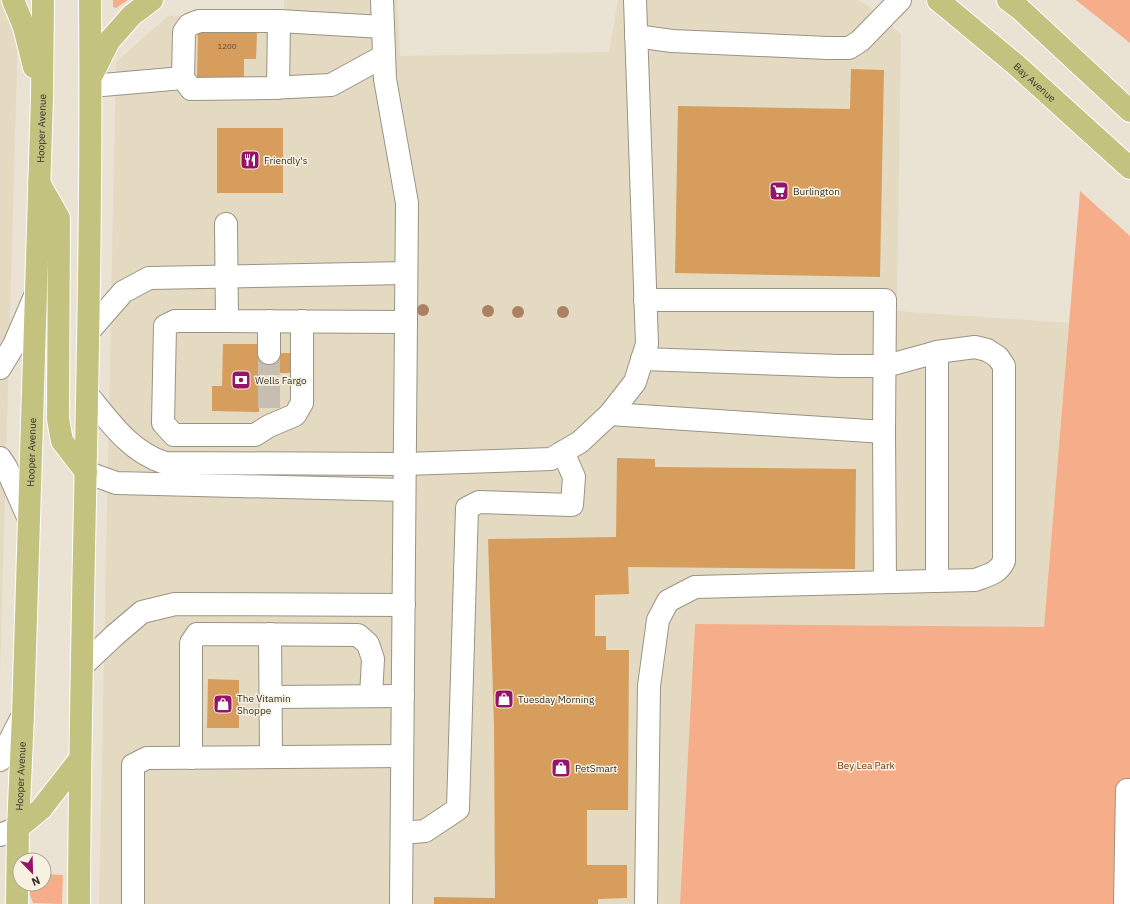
<svg xmlns="http://www.w3.org/2000/svg" width="1130" height="904" font-family="'IBM Plex Sans',sans-serif">
	<rect width="100%" height="100%" fill="#eae3d3"/>
	<!-- built -->
	<g fill="#e4dac2">
		<path d="M0 0H2L11 10 18 30 0 676Z"/>
		<path d="M284 0H397L400 56 609 52 618 0H858L867 5 901 34 897 311 1069 323 1044 627 695 624 680 904H99L116 62 168 16 284 11Z"/>
	</g>
	<!-- green -->
	<g fill="#f6ae8a">
		<path d="M113 0H128L116 8 113 7Z"/>
		<path d="M1076 0H1130V43Z"/>
		<path d="M1080 191 1130 236V904H680L695 624 1044 627Z"/>
		<path d="M44 874 63 875 62 904 33 903 30 895V884H44Z"/>
	</g>
	<!-- building -->
	<g fill="#d79d5d">
		<path d="M198 29 245 30V33H257L256 59H244V79H197Z"/>
		<path d="M851 69 884 70 880 277 675 273 678 106 850 109Z"/>
		<rect x="217" y="128" width="66" height="65"/>
		<path d="M223 344H260V353H297V373H259V412L212 411V386H222Z"/>
		<path d="M617 458 655 459V467L856 469 855 569 628 567 629 594 595 595V636H606V650H629L628 810H587V865H627V898L598 899V904H434V897L495 898 494 725 488 539 616 537Z"/>
		<path d="M208 679 239 680V728H207Z"/>
	</g>
	<g fill="none" stroke-linecap="round" stroke-linejoin="round">
		<!-- minor-tunnel -->
		<path stroke="#c6bfb1" stroke-width="22" stroke-dasharray="22 11" stroke-linecap="butt" d="M269 353V426"/>
		<defs>
			<g id="minor">
				<path d="M382 0 385 79 407 203 401 904"/>
				<path d="M383 27 279 21H199L189 25 184 32 183 78 191 89 269 88 331 85 384 56"/>
				<path d="M636 36 672 41 828 48H849L860 41 900 0"/>
				<path d="M91 86 183 78"/>
				<path d="M278 88 279 21"/>
				<path d="M226 224 227 321 406 322"/>
				<path d="M227 321H175L165 326 163 423 174 435H255L269 426 295 415 302 403V321"/>
				<path d="M269 321V353"/>
				<path d="M89 331 123 292 149 278 406 273"/>
				<path d="M937 352V581"/>
				<path d="M642 359 839 366H886L937 352 975 347 987 350 998 357 1004 366V561C998 574 988 575 975 580L695 587 668 601 658 620 649 686 646 904"/>
				<path d="M0 368 14 345 35 296"/>
				<path d="M87 394C109 421 130 452 165 463L405 464 551 459 580 442 610 414 635 382 647 344 635 0"/>
				<path d="M610 414 884 432 885 300H645"/>
				<path d="M884 432 885 582"/>
				<path d="M0 458 6 467 28 517"/>
				<path d="M86 472 116 483 404 490"/>
				<path d="M270 634 271 757"/>
				<path d="M82 666 115 635 142 612 175 604 404 605"/>
				<path d="M271 697 403 696"/>
				<path d="M191 758V643L197 634 358 635 368 644 373 659 371 696"/>
				<path d="M0 760 23 715"/>
				<path d="M402 833 425 831 458 809 467 508 479 502 572 505 574 477 563 452"/>
				<path d="M0 835 18 828"/>
				<path d="M133 904V765L147 758 402 756"/>
				<path d="M1125 904 1127 790H1130"/>
			</g>
			<g id="major">
				<path d="M13 0 24 27 34 67"/>
				<path id="s1" d="M938 0 1015 64 1130 168"/>
				<path d="M1008 0 1019 8 1130 111"/>
				<path d="M93 73 109 41 132 15 152 0"/>
				<path d="M39 183 59 218 58 419 62 441 86 472"/>
				<path d="M18 828 41 809 80 759"/>
				<path id="s2" d="M17 904 18 828 23 715 42 97 43 0"/>
				<path d="M79 904C80 603 93 301 90 0"/>
			</g>
		</defs>
		<!-- minor casing -->
		<use href="#minor" stroke="#999384" stroke-width="24"/>
		<!-- major casing -->
		<use href="#major" stroke="#fff" stroke-width="24"/>
		<!-- minor -->
		<use href="#minor" stroke="#fff" stroke-width="22"/>
		<!-- major -->
		<use href="#major" stroke="#c4c27f" stroke-width="22"/>
	</g>
	<!-- trees -->
	<g fill="#ab8261">
		<circle cx="423" cy="310" r="6"/>
		<circle cx="488" cy="311" r="6"/>
		<circle cx="518" cy="312" r="6"/>
		<circle cx="563" cy="312" r="6"/>
	</g>
	<!-- icons -->
	<defs>
		<symbol id="restaurant-square" viewBox="-11 -11 22 22"><rect x="-9" y="-9" width="18" height="18" rx="4" fill="#96136a" stroke="#f7f1e0"/><path d="M-5-6h1v4h1v-4h1v4h1v-4h1v5L-1.5 .5V6h-2V.5L-5-1ZM5-6V6H3V1.5H1.5Q1.5-4 5-6Z" fill="#fff"/></symbol>
		<symbol id="supermarket-square" viewBox="-11 -11 22 22"><rect x="-9" y="-9" width="18" height="18" rx="4" fill="#96136a" stroke="#f7f1e0"/><path d="M-6-5.5h2.5l.6 2H6L4.5 2H-2.5L-4.4-4H-6ZM-1.5 3.2a1.3 1.3 0 1 0 .1 0ZM3 3.2a1.3 1.3 0 1 0 .1 0Z" fill="#fff"/></symbol>
		<symbol id="bank-square" viewBox="-11 -11 22 22"><rect x="-9" y="-9" width="18" height="18" rx="4" fill="#96136a" stroke="#f7f1e0"/><path d="M-6-4H6V4H-6ZM0-2.3a2.3 2.3 0 1 0 0 4.6a2.3 2.3 0 1 0 0-4.6Z" fill="#fff"/></symbol>
		<symbol id="shop-square" viewBox="-11 -11 22 22"><rect x="-9" y="-9" width="18" height="18" rx="4" fill="#96136a" stroke="#f7f1e0"/><path d="M-5-2.5h2.3a2.7 3.5 0 0 1 5.4 0H5L5.5 6h-11ZM-1.5-2.5h3a1.5 2.3 0 0 0-3 0Z" fill="#fff"/></symbol>
	</defs>
	<g fill-rule="evenodd">
		<use href="#restaurant-square" x="239" y="149" width="22" height="22"/>
		<use href="#supermarket-square" x="768" y="180" width="22" height="22"/>
		<use href="#bank-square" x="230" y="369" width="22" height="22"/>
		<use href="#shop-square" x="493" y="688" width="22" height="22"/>
		<use href="#shop-square" x="212" y="693" width="22" height="22"/>
		<use href="#shop-square" x="550" y="757" width="22" height="22"/>
	</g>
	<g text-anchor="middle" dominant-baseline="central" stroke-width="3" stroke-linejoin="round" paint-order="stroke">
		<!-- number labels -->
		<g font-size="8" fill="#5d4c38">
			<text x="227" y="46">1200</text>
		</g>
		<!-- street labels -->
		<g font-size="10" fill="#34312b" stroke="#f7f1e0">
			<text stroke="none"><textPath href="#s1" startOffset="127">Bay Avenue</textPath></text>
			<text stroke="none"><textPath href="#s2" startOffset="776">Hooper Avenue</textPath></text>
			<text stroke="none"><textPath href="#s2" startOffset="452">Hooper Avenue</textPath></text>
			<text stroke="none"><textPath href="#s2" startOffset="128">Hooper Avenue</textPath></text>
		</g>
		<!-- poi labels -->
		<g font-size="10" fill="#34312b" stroke="#f7f1e0" text-anchor="start">
			<text x="264" y="160">Friendly's</text>
			<text x="793" y="191">Burlington</text>
			<text x="255" y="380">Wells Fargo</text>
			<text x="237" y="698">The Vitamin<tspan x="237" dy="12">Shoppe</tspan></text>
			<text x="518" y="699">Tuesday Morning</text>
			<text x="575" y="768">PetSmart</text>
		</g>
		<!-- park labels -->
		<g font-size="10" fill="#773304" stroke="#f7f1e0">
			<text x="866" y="765">Bey Lea Park</text>
		</g>
	</g>
	<!-- north arrow -->
	<g transform="translate(32 872) rotate(157)"><circle r="19" fill="#f7f1e0" stroke="#a9a498"/>
	<path d="M0-3L7 15L0 10L-7 15Z" fill="#96136a"/>
	<text y="-6" font-size="11" font-weight="bold" text-anchor="middle" fill="#34312b">N</text>
	</g>
</svg>
